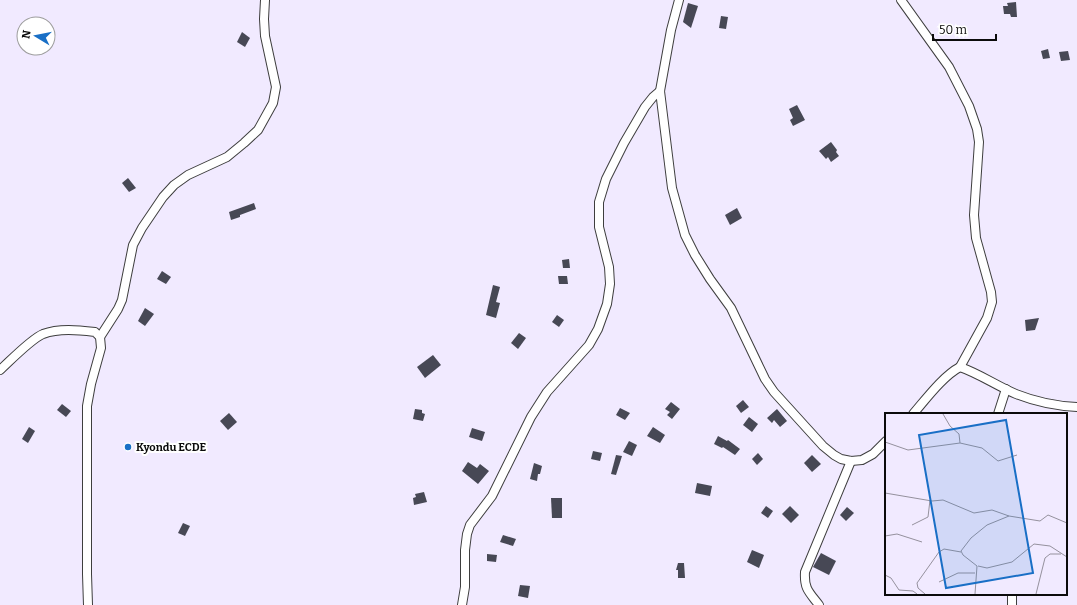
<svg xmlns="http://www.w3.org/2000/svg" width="1077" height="605" font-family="Bitter,serif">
	<rect width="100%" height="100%" fill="#f1eaff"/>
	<!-- building -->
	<g fill="#474855">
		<path d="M1016 2 1017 17H1011L1010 14H1004L1003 6H1008L1007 3Z"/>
		<path d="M688 3 698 6 691 28 683 22Z"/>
		<path d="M721 16 728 17 726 29 719 28Z"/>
		<path d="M242 32 250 38 245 47 237 42Z"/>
		<path d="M1048 49 1050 58 1043 59 1041 51Z"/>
		<path d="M1068 51 1070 60 1061 61 1059 52Z"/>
		<path d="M797 105 805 120 793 126 790 120 793 118 789 109Z"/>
		<path d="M831 142 837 150 836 152 839 156 831 162 828 157 826 159 819 151Z"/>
		<path d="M128 178 136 188 129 192 122 183Z"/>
		<path d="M254 203 256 209 240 215V217L231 220 229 212Z"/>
		<path d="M737 208 742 218 730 225 725 215Z"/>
		<path d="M569 259 570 268H563L562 260Z"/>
		<path d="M162 271 171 277 166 284 157 279Z"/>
		<path d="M558 276H567L568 284H559Z"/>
		<path d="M493 285 500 287 496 302 500 303 496 318 486 315Z"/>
		<path d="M145 308 154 314 145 326 138 321Z"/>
		<path d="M557 315 564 320 559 327 552 322Z"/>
		<path d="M1039 318 1035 330 1026 331 1025 320Z"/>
		<path d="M519 333 526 338 518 349 511 343Z"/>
		<path d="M433 355 441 365 425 378 417 367Z"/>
		<path d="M743 400 749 407 741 413 736 406Z"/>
		<path d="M671 402 680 409 672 419 667 415 670 412 665 409Z"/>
		<path d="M62 404 71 411 66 417 57 410Z"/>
		<path d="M620 408 630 413 625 420 616 415Z"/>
		<path d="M415 409 422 410V413L425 414 423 421 413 419Z"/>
		<path d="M777 409 787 421 780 427 774 420 772 423 767 418Z"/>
		<path d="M229 413 237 422 228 430 220 421Z"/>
		<path d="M749 417 758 424 752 432 743 425Z"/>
		<path d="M29 427 35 431 28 443 22 439Z"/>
		<path d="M653 427 665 435 660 443 647 436Z"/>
		<path d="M472 428 485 432 482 441 469 437Z"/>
		<path d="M718 436 727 441 728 440 740 449 735 455 723 447 722 448 714 444Z"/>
		<path d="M629 441 637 445 632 456 623 452Z"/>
		<path d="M593 451 602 453 600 461 591 459Z"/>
		<path d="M758 453 763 459 757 465 752 459Z"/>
		<path d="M616 455 622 456 616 475 611 474Z"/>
		<path d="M812 455 821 464 812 472 804 463Z"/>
		<path d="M468 462 477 468 480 464 489 471 478 484 462 471Z"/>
		<path d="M534 463 542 466 540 474H538L537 481 530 479Z"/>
		<path d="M697 483 712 486 710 496 695 493Z"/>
		<path d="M424 492 427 502 414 505 413 498 416 497 415 494Z"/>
		<path d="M551 498H562V518H552Z"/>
		<path d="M766 506 773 511 768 518 761 513Z"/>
		<path d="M790 506 799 515 791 523 782 514Z"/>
		<path d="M847 507 854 513 846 521 840 515Z"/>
		<path d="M183 523 190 526 185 536 178 533Z"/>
		<path d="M503 535 516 539 513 546 500 542Z"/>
		<path d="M752 550 764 555 759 568 747 562Z"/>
		<path d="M821 553 836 561 829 575 813 567Z"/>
		<path d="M487 554 497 555 496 562 487 561Z"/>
		<path d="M678 563H684L685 578H678V570H676Z"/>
		<path d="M520 585 530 586 528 598 518 596Z"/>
	</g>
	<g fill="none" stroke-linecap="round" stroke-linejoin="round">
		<defs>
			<g id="street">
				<path d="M679 0 671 30 660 91 672 188 685 235 695 255 710 279 731 308 765 379 774 392 823 446 834 455 841 459 851 461 862 460 873 454 886 441"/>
				<path d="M901 0 949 67 969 106 977 129 979 142 974 215 976 238 991 292 992 302 987 318 960 367"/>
				<path d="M100 337 118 309 122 300 133 245 142 228 163 197 174 185 188 175 227 157 244 143 258 130 273 103 276 87 265 36 264 19 265 0"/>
				<path d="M0 370C10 361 31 339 43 334 59 328 78 330 95 332L100 337 101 348 91 384 87 406V574L88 605"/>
				<path d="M913 414C926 399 943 376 960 367 980 374 997 386 1016 394 1036 402 1056 406 1077 407"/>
				<path d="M998 414 1006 389"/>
				<path d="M1012 594V605"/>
				<path d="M462 605 465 587V550L467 534 470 525 492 496 531 417 547 392 589 345 598 329 607 304 610 284 609 267 599 227V202L606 179 624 143 645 107 653 97 660 91"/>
				<path d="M819 605C809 592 804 589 805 572L851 461"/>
			</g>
		</defs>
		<!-- street casing -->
		<use href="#street" stroke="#3e3e3e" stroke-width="10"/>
		<!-- street -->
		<use href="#street" stroke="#fff" stroke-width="8"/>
	</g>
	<!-- markers -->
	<circle fill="#196fc6" stroke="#fff" stroke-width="1.5" cx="128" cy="447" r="4"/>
	<g text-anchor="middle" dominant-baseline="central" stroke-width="4" stroke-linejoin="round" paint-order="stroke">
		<!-- poi labels -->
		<g font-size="11" font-weight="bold" fill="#0b0b0b" stroke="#fff" text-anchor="start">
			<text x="136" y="447">Kyondu ECDE</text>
		</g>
	</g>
	<!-- overview -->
	<g transform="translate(885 413)">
		<rect width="182" height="182" fill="#f1eaff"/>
		<path fill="none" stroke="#95919d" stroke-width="1" d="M0 29 23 37 75 30 74 21 65 13 58 1M75 30 97 35 113 48 132 42M0 80 47 88 58 87 89 100 107 97 124 103M27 112 43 104 45 87M0 123 12 121 37 129M93 153 102 155 127 149 149 131 165 133 182 144M0 162 6 165 14 177 28 178 32 181M54 169 73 160H90M40 181 33 175 32 170 54 139 59 136 76 139M90 181 92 153 78 142 76 138 86 125 102 112 124 103 155 108 163 102 182 110M151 181 160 145 165 141H176"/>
		<path fill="#196fc6" fill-opacity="0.15" stroke="#196fc6" stroke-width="2" d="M121 7 148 160 61 175 34 22Z"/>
		<rect width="182" height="182" fill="none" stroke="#0b0b0b" stroke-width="2"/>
	</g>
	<!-- north arrow -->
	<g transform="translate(36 36) rotate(280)"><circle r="19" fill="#ffffff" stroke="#9d9d9d"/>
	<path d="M0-3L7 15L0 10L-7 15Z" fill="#196fc6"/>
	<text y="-6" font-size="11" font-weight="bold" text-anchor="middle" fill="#0b0b0b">N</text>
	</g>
	<!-- scale -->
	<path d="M933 34v6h63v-6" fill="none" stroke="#0b0b0b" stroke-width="2"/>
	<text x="939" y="34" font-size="12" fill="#0b0b0b" stroke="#ffffff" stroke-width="3" paint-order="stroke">50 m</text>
</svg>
